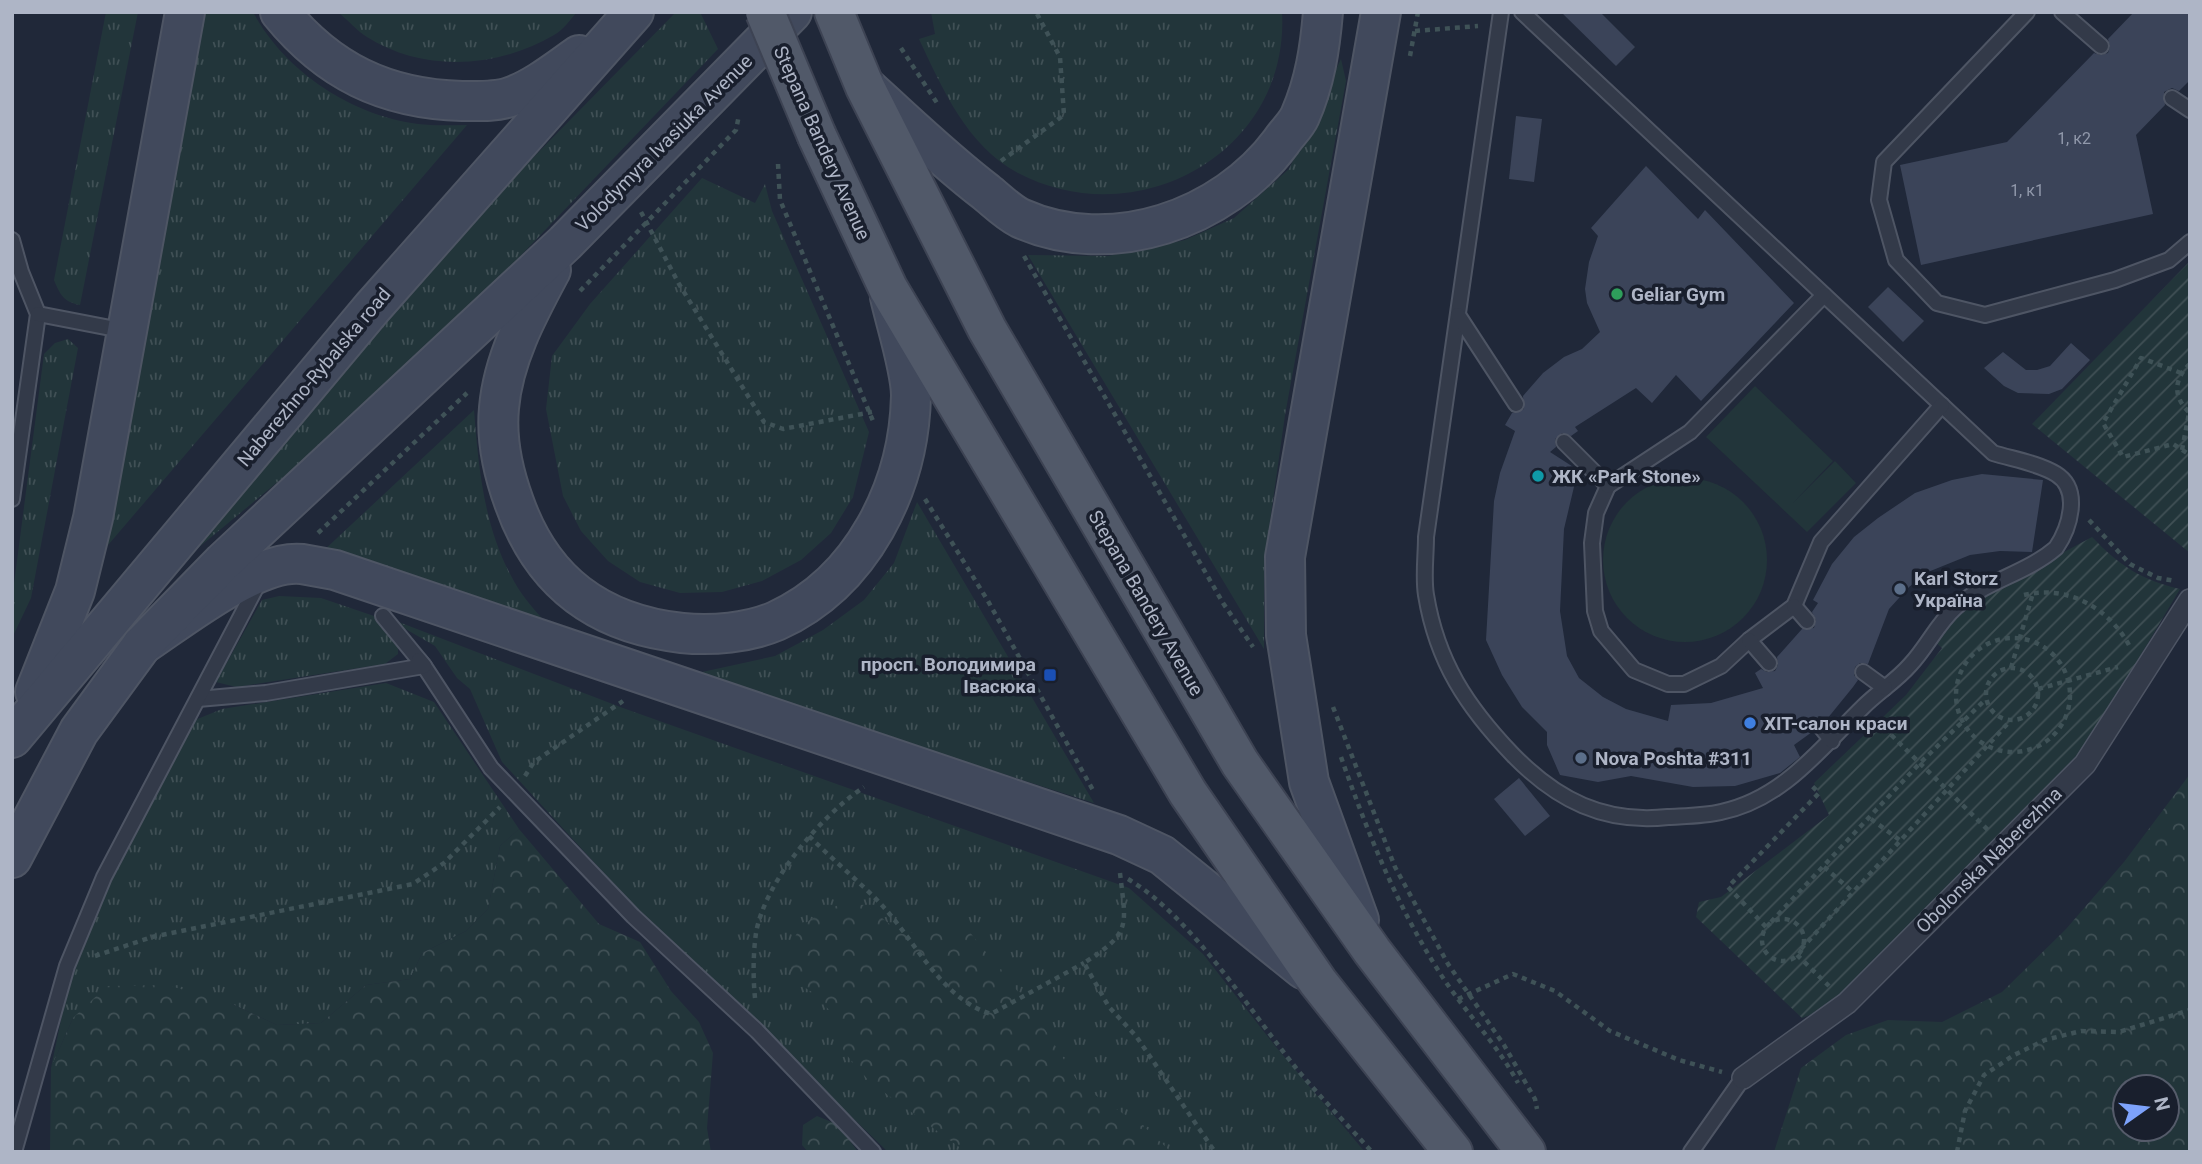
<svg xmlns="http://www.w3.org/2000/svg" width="2202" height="1164" font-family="Roboto,sans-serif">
	<defs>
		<pattern id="grass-tufts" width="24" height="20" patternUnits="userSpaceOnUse" patternTransform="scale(1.75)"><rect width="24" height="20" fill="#22353a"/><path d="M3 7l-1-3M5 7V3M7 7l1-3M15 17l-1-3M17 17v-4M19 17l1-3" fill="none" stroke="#405055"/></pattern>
		<pattern id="forest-crowns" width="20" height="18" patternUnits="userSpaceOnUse" patternTransform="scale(1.75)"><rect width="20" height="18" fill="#22353a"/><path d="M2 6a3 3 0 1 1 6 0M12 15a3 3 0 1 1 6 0" fill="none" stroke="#405055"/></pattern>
		<pattern id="garden-furrows" width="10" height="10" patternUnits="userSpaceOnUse" patternTransform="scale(1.75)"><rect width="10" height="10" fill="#22353a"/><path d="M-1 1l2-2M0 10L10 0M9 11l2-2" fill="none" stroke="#405055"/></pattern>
	</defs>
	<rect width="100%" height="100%" fill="#202839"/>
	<!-- grass -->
	<g fill="url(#grass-tufts)">
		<path d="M106 12H138L80 305C64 302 60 295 54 280Z"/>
		<path d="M192 12H253C284 71 352 116 418 124 434 126 451 125 467 125L97 558Z"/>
		<path d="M338 12H577C570 20 563 30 554 35 498 68 424 73 367 37 357 31 348 20 338 12Z"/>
		<path d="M676 12H700L718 49 464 315 338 432 192 553 310 403 418 275Z"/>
		<path d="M931 12H1282C1290 152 1138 236 1018 173 967 146 942 88 919 39L935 34Z"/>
		<path d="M1341 59 1346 81 1285 415 1264 564V649L1028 255 1108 256 1185 240 1234 218 1289 169Z"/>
		<path d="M702 178 755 203 765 184 772 211 869 432 853 497 831 533 801 560 762 581 722 592 680 593 640 582 608 561 581 531 563 496 546 409 552 356 590 304Z"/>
		<path d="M68 339 78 348 31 598 12 638V599L44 354 55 343Z"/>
		<path d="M474 410C479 474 485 539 522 594 531 607 543 619 554 631L321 553Z"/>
		<path d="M917 502 1094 803 693 674 775 656 823 630 864 600 894 563Z"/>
		<path d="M279 596 321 598 377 617 398 643V654L385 664 236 687 216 682 262 600Z"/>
		<path d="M383 616 623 708 1129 888 1203 954 1276 1047 1365 1152H888L636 908 502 762 470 689 457 678 435 646Z"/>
		<path d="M386 683 434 702 519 829 500 846 488 909 466 931 422 953 410 979 366 985 321 1023 277 1025 232 1004 73 1018 51 1068 71 972 113 875 195 720 222 709Z"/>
	</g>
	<!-- forest -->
	<g fill="url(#forest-crowns)" fill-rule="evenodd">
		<path d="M2190 774V1152H1774L1801 1068 1846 1035 1888 1020 1942 1022 2002 992 2066 929 2124 862ZM2125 1087H2167V1129H2125Z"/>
		<path d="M519 829 599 924 640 942 671 991 699 1022 713 1053 707 1128 711 1152H50L51 1068 73 1018 107 986 167 985 232 1004 277 1025 321 1023 366 985 410 979 422 953 466 931 488 909 500 846Z"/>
		<path d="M842 904 866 905 902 934 964 925 1032 1009 1080 1085 1148 1130 1171 1152H966L870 1082 844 1052 832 1013 812 992 794 981C780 938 804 917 842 904Z"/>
		<path d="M817 1116 839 1125 858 1152H808L802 1145 803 1125Z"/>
	</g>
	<!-- park -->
	<g fill="#22353a">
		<path d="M1755 386 1833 461 1792 504 1835 461 1856 483 1807 532 1706 437Z"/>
		<circle cx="1685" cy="560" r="82"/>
	</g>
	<!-- garden -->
	<g fill="url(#garden-furrows)">
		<path d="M2190 261V553L2032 424Z"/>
		<path d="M2092 537C2119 565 2141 580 2180 589L2079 759 1839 1004 1802 1018 1696 917 1699 902 1721 897 1829 815 1814 783 1906 695 1942 648 1934 641 1964 606Z"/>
	</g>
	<!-- building -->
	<g fill="#3b4459">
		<path d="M1561 12H1600L1635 47 1616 66Z"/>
		<path d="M2134 12H2190V80L2179 91 2172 88 2164 92 2165 105 2136 135 2153 214 1921 265 1900 165 2007 142 2094 53 2100 55 2108 53 2110 47 2108 39Z"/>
		<path d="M1516 116 1542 119 1534 182 1509 179Z"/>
		<path d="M1646 166 1698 219 1705 210 1794 303 1701 401 1676 375 1652 403 1636 388 1575 427 1578 431 1571 436 1562 433 1555 439 1556 447 1550 452 1578 470 1564 529 1560 611 1567 656 1579 678 1603 697 1626 709 1668 721 1671 705 1711 703 1763 688 1755 673 1761 669 1767 672 1775 671 1778 665 1777 657 1802 629 1814 628 1816 620 1812 612 1818 603 1813 600 1832 564 1854 537 1878 518 1915 493 1952 480 1982 474 2043 480 2032 552 2000 551 1970 555 1928 572 1909 587 1889 609 1868 664 1860 663 1855 667 1854 675 1858 680 1853 687 1827 719 1819 716 1814 719 1812 732 1794 745 1800 757 1780 773 1735 786 1693 787 1631 776 1598 782 1560 775 1547 745V732L1522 707 1502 675 1486 640 1494 501 1500 473 1515 431 1505 425 1512 413 1524 409 1523 396 1543 373 1564 357 1582 349 1600 332 1587 303 1585 289 1589 262 1598 236 1591 228Z"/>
		<path d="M1888 287 1924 321 1903 342 1868 307Z"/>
		<path d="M2071 343 2090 360 2062 389 2049 394 2018 393 2004 386 1984 368 2003 352 2026 370H2037L2050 366Z"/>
		<path d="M1519 778 1550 816 1525 836 1494 799Z"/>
	</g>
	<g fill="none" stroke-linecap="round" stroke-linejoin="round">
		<defs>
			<g id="service">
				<path d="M1501 12 1426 537C1426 556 1423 577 1426 595 1437 662 1467 707 1513 755 1557 800 1604 824 1668 817 1685 816 1704 816 1721 812 1783 799 1820 749 1863 707 1878 692 1896 681 1910 665 1927 647 1937 624 1956 607 1984 582 2027 573 2056 548 2069 529 2082 490 2056 474 2038 463 2012 459 1993 453L1522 12"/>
				<path d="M2027 12 1884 162 1879 200 1896 260 1937 303 1985 315 2115 280 2169 260 2190 242"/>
				<path d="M2062 12 2101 46"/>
				<path d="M2172 98 2190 110"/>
				<path d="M12 240 21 272 38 314 12 499"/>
				<path d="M38 314 126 331"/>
				<path d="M1458 315 1516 404"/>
				<path d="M1564 442 1608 486 1596 513 1592 543 1595 611 1601 631 1634 670 1668 684H1684L1721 666 1749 640 1794 606 1821 542 1942 405"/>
				<path d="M1608 486 1690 432 1824 295"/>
				<path d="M1794 606 1807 621"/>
				<path d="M383 616 424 666 491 768 633 916 757 1031 873 1152"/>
				<path d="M1749 640 1769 663"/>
				<path d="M1863 672 1885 688"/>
				<path d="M198 699 266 693 424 666 419 660"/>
				<path d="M1820 726 1832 741"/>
				<path d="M14 1152 67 966 104 877 260 580"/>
				<path d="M1691 1152 1743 1078"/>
			</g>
			<path id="pedestrian" d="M1743 1078 1847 1003 2085 764 2190 600"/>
			<g id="secondary">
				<path d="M280 12C328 71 385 99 462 101 477 101 496 102 510 97 534 89 559 69 579 55"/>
				<path d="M866 87C905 122 944 160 986 192 997 201 1008 212 1020 218 1111 259 1224 219 1281 142 1287 133 1296 125 1300 116 1315 82 1320 48 1323 12"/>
				<path d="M551 270C528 313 503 359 499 408 496 440 503 472 514 502 542 582 599 624 682 633 712 636 748 633 776 621 862 582 909 487 911 396 911 370 896 324 890 297"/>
				<path d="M142 645C180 620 256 559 302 564 313 566 324 568 335 570L1119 835 1162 855 1303 969"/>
				<path d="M35 692 75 591 93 518 185 12"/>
				<path d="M12 738 372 308 634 12"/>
				<path d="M12 858 79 731 142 645 223 562 565 243 792 12"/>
				<path d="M1359 920 1309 782 1286 635 1285 557 1381 12"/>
			</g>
			<g id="primary">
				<path d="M834 12 865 87 987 329 1240 763 1372 951 1526 1152"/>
				<path d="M817 136 888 288 1188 793 1318 982 1453 1152"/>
			</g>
		</defs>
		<!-- service casing -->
		<use href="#service" stroke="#4e5564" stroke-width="18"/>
		<!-- pedestrian casing -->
		<use href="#pedestrian" stroke="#4e5564" stroke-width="24"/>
		<!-- secondary casing -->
		<use href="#secondary" stroke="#4e5564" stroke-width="42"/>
		<!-- primary casing -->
		<use href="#primary" stroke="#3d4353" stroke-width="42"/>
		<!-- path -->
		<g stroke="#3f5257" stroke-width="4.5" stroke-dasharray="5 5" stroke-linecap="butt">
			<path d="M1415 31 1478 26"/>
			<path d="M901 48 937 103"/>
			<path d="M1410 56 1418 12"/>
			<path d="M1001 161 1064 115 1060 57 1036 12"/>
			<path d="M778 164 780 200 873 421"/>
			<path d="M641 212 679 284 764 422 783 429 872 412"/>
			<path d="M1024 256 1223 603 1253 647"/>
			<path d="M580 291 736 130 739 115"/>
			<path d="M2190 364C2173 379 2173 398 2190 413"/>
			<path d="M2181 373 2141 358 2103 423 2123 457 2173 444 2190 455"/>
			<path d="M2182 450 2189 413"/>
			<path d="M925 499 988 601 1094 792"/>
			<path d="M2089 520 2130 564 2158 578 2176 581"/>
			<path d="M318 533 467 393"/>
			<path d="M2024 595C2069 584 2112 610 2131 649"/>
			<circle cx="2013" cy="695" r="57"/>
			<circle cx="2012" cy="694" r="26"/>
			<path d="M2011 668 2033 593"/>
			<path d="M2038 689 2118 667"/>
			<path d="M1333 707 1395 867 1448 964 1504 1045 1535 1099 1537 1109"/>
			<path d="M1877 721 1988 830"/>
			<path d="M1341 757C1367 831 1396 904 1438 970 1462 1009 1496 1042 1518 1083"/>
			<path d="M525 776 534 762 623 701"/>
			<path d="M1871 819 1901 841"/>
			<path d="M809 836C831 858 855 878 877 900 913 936 940 999 991 1014L1084 963"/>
			<path d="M1824 867 1853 892"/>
			<path d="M1120 873C1126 927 1132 932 1084 963L1109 1007 1136 1036 1215 1152"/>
			<path d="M1128 879C1191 916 1250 1011 1296 1068 1320 1097 1347 1124 1372 1152"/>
			<circle cx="1783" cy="940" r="21"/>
			<path d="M1771 922 1920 763 1986 699"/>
			<path d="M1766 927 1728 887 1819 793 1811 785"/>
			<path d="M1801 949 2010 721"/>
			<path d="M1797 955 1829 986"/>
			<path d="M95 956 152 937 413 884 444 863 500 807"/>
			<path d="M755 998C753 978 753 954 756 933 765 881 822 815 864 787"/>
			<path d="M1458 999 1513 974 1555 991 1610 1031 1679 1060 1722 1072"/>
			<path d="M1957 1152 1965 1111 1984 1075 2014 1055 2045 1040 2081 1031 2119 1032 2190 1010"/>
		</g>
		<!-- service -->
		<use href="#service" stroke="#333a49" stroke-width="14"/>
		<!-- pedestrian -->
		<use href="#pedestrian" stroke="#333a49" stroke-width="21"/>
		<!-- secondary -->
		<use href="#secondary" stroke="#41495c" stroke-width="38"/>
		<!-- primary -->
		<use href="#primary" stroke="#515969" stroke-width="38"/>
		<defs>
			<path id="primary-bridge" d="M765 12 817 136"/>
		</defs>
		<!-- primary-bridge casing -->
		<use href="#primary-bridge" stroke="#3d4353" stroke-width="42" stroke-linecap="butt"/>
		<!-- primary-bridge -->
		<use href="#primary-bridge" stroke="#515969" stroke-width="38"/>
	</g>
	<!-- markers -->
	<circle fill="#2e9e5b" stroke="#191f2d" stroke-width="2.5" cx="1617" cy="294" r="7"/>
	<circle fill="#0f9aa8" stroke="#191f2d" stroke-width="2.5" cx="1538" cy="476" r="7"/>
	<g fill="#5c6f8a" stroke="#191f2d" stroke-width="2.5">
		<circle cx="1900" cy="589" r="7"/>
		<circle cx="1581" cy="758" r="7"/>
	</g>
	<rect fill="#1a4fb4" stroke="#191f2d" stroke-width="2.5" x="1043" y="668" width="14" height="14" rx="3.5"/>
	<circle fill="#3f7fe0" stroke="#191f2d" stroke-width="2.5" cx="1750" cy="723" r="7"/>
	<g text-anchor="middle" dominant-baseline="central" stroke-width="7" stroke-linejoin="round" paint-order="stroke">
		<!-- number labels -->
		<g font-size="16" fill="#9199ab">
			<text x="2074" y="138">1, к2</text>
			<text x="2027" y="190">1, к1</text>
		</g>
		<!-- street labels -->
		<g font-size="19" fill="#aeb5c6" stroke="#191f2d">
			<text transform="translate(664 143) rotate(-45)">Volodymyra Ivasiuka Avenue</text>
			<text transform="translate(822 143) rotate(66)">Stepana Bandery Avenue</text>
			<text transform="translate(314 377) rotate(-50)">Naberezhno-Rybalska road</text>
			<text transform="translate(1146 603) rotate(60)">Stepana Bandery Avenue</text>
			<text transform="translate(1989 860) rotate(-45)">Obolonska Naberezhna</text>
		</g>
		<!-- poi labels -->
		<g font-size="19" font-weight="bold" fill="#aeb5c6" stroke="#191f2d" text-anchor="start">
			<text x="1631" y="294">Geliar Gym</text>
			<text x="1552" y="476">ЖК «Park Stone»</text>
			<text x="1914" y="578">Karl Storz<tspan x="1914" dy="22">Україна</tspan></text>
			<text x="1036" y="664" text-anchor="end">просп. Володимира<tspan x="1036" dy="22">Івасюка</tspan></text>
			<text x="1764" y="723">ХІТ-салон краси</text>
			<text x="1595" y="758">Nova Poshta #311</text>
		</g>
	</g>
	<!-- border -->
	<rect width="2202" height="1164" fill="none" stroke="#aeb5c6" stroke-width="28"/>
	<!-- north arrow -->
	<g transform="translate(2146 1108) rotate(76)"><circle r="33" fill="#191f2d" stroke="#555b6a" stroke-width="2"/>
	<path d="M0-5L12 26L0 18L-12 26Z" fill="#7da2fb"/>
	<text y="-10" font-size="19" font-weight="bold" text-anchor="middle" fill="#aeb5c6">N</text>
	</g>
</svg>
